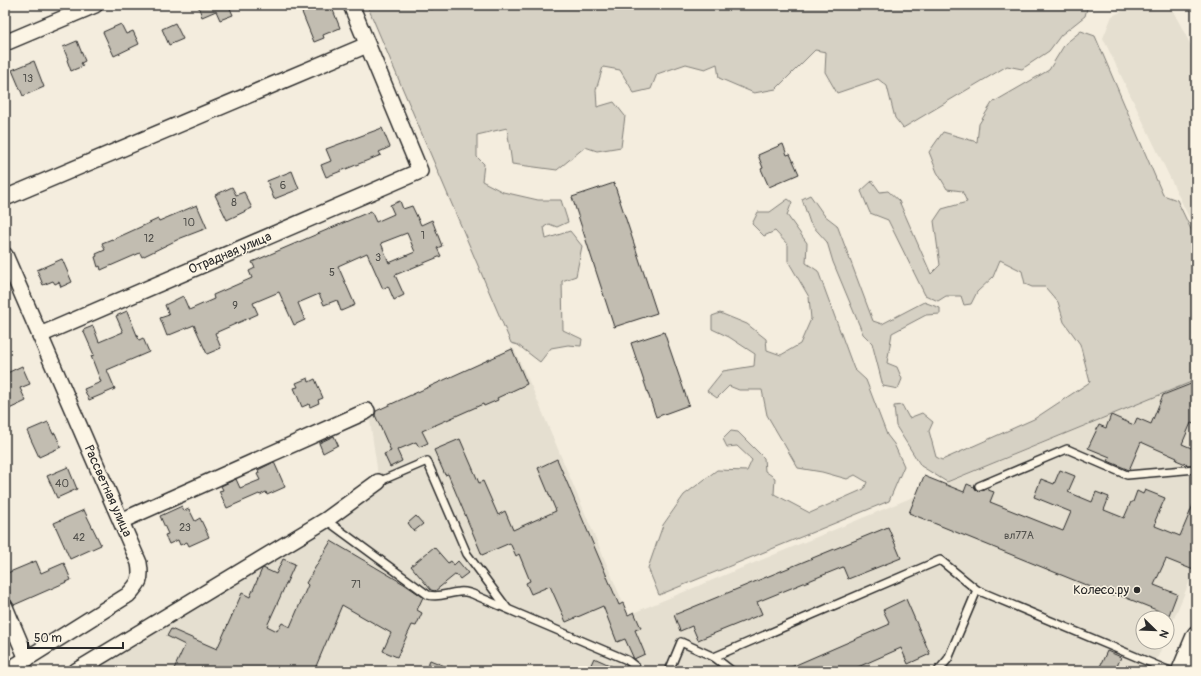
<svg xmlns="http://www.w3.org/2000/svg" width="1201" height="676" font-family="Pangolin,sans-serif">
	<rect width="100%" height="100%" fill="#f4edde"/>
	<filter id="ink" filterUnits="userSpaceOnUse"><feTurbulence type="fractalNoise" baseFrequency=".025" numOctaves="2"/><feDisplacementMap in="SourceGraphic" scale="8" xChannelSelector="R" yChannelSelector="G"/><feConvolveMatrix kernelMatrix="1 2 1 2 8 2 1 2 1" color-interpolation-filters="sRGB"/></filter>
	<g filter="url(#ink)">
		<!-- built -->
		<g fill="#e5dfd0">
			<path d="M1135 5H1170L1196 55V232L1103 38 1112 16Z"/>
			<path d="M514 349 533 390 628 615 1196 380V566L1167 635V618H1143V642H1164L1152 671H92L333 525 378 492 377 468 369 414Z"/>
		</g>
		<!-- green -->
		<g fill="#d6d1c4" stroke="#807e78">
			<path d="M367 5H419L432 10 437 5H1088L1085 16 1061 35 1049 51 1022 69 1007 66 903 128 895 118 887 86 878 79 837 93 825 72 826 52 815 50 776 89 754 93 719 78 717 64 705 69 686 64 657 74 651 89 634 93 620 70 603 67 596 90 597 107 614 102 625 116 621 147 597 151 585 147 557 170 512 164 507 128 477 135V157L484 164 482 181 503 192 538 200H561L568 222 557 227 549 224 544 227 546 239 570 231 582 246 576 276 562 281 563 330 582 339 581 346 568 345 551 348 540 362 518 345 511 343Z"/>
			<path d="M1081 31 1095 36 1163 195 1177 200 1196 240V380L947 482 921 466 896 426 894 406 902 405 909 418 922 413 933 422 929 431 936 457 942 460 1034 419 1090 382 1080 344 1064 322 1058 302 1045 287H1032L1025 284 1022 271 1000 260 993 277 977 292 971 304 964 305 961 296H946L938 301 925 295 888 220 870 213 861 191 872 181 880 192 888 191 899 201 931 274 940 265 934 221 942 209 967 202 962 191 947 189 937 172 929 152 943 132 977 142 979 124 992 103 1049 70 1065 44Z"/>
			<path d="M810 195 824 215 837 225 873 321 882 324 924 302 940 308V314L926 315 892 333 887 363 897 367 902 379 898 389 883 386 872 343 863 334 833 262 827 242 810 223 802 199Z"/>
			<path d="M788 199 792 202 787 215 807 243 806 263 818 271 854 369 866 380 887 435 894 444 904 466 889 501 659 595 648 568 663 525 684 495 717 470 747 471 752 460 737 446 727 447 723 439 731 431 738 432 764 458 765 471 775 478 774 494 810 513 864 489 867 482 855 475 847 479 822 472 798 468 767 415 762 390H739L729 386 717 398 707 391 723 371 754 366 755 354 729 337 712 329V316L720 313 747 324 766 339 767 350 781 355 800 344 811 319 809 297 788 261V245L775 231 764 236 752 224 758 212H770Z"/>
		</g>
		<!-- building -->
		<g fill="#c2bdb1" stroke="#2b2b2b" fill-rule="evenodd">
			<path d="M198 5H231L229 6 233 15 220 20 216 11 202 17Z"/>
			<path d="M299 5H331L340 28 323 35 324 38 314 42Z"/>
			<path d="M175 23 183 39 169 45 162 29Z"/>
			<path d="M121 24 126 34 133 31 139 44 114 56 103 32Z"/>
			<path d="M77 41 85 61 81 63 83 66 71 71 67 60 68 59 63 47Z"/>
			<path d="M34 61 44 87 23 96 12 70Z"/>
			<path d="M382 128 390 147 379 152 381 155 326 177 321 165 331 161 326 149Z"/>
			<path d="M783 144 787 155 790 154 799 174 769 187 761 169 763 168 758 155Z"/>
			<path d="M292 171 299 189 274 199 267 181Z"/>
			<path d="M614 183 657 313 614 327 572 197Z"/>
			<path d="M232 187 236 195 244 192 252 208 227 220 215 195Z"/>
			<path d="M400 201 403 209 412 206 421 225 432 220 442 246 437 248 441 256 395 275 404 295 394 300 388 286 383 289 367 253 338 266 355 305 341 311 337 300 324 305 319 294 298 303 305 320 294 325 279 292 253 303 258 314 215 333 221 348 207 354 194 325 167 336 160 318 169 315 165 305 183 296 189 310 214 299 213 295 252 278 249 271 255 268 252 262 371 211 376 222 394 214 390 205ZM407 233 415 252 389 263 381 243Z"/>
			<path d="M197 205 207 228 181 238 142 257 140 253 101 270 100 266 98 267 95 257 97 256 96 254 105 250 102 243 112 239V240L158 219 159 221Z"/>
			<path d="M62 259 72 282 61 287 59 282 55 284 53 281 43 285 37 270Z"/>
			<path d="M127 311 139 340 143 338 149 352 107 370 115 389 89 400 84 389 101 382 91 356 94 355 83 330 93 326 99 342 123 332 116 316Z"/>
			<path d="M664 332 689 405 656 417 631 343Z"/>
			<path d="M512 349 527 384 497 398 498 400 484 406 483 404 422 431 428 443 419 447 416 442 397 450 402 461 390 467 384 454 391 451 375 415 376 411Z"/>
			<path d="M22 366 30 384 20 388 26 401 5 411V374Z"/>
			<path d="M308 378 309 382 315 379 323 398 318 400 319 403 310 407 309 404 302 407 294 388 298 387 296 383Z"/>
			<path d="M1196 382V425L1191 423 1182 444 1196 450V464L1188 465 1176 460 1177 458 1141 442 1129 470 1108 461 1110 457 1088 448 1099 425 1106 428 1111 415 1134 425 1137 418 1151 424 1163 395Z"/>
			<path d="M48 422 53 434 55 433 61 447 39 457 27 431Z"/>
			<path d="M334 436 338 445 323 453 319 443Z"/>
			<path d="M460 439 479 483 483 481 498 515 505 511 513 530 556 511 538 468 557 459 619 605 623 603 628 615 634 612 641 628 635 630 645 654 634 659 625 639 617 642 603 606 566 622 550 586 531 594 526 583 530 581 519 554 516 556 510 543 482 555 448 474 445 475 434 450Z"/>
			<path d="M274 462 285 487 267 495 266 492 260 495 259 494 227 508 219 491 223 490 221 486 236 479 240 488 260 480 257 474 259 473 258 470Z"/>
			<path d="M68 467 77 489 57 498 47 476Z"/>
			<path d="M1060 470 1075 476 1068 492 1092 502 1096 492 1109 497 1104 510 1124 518 1131 502H1133L1137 491 1143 494 1145 490 1165 498 1155 521 1156 522 1155 526 1180 536 1196 498V571L1166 559 1154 585 1177 594 1169 615 1114 593 1113 596 909 513 924 476 964 492 967 484 974 487 978 491 985 489 994 492 990 502 1063 531 1071 512 1034 497 1041 479 1054 484Z"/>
			<path d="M182 506 184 511 189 509 195 521 200 518 209 537 189 546 187 542 180 545 178 540 169 544 165 535 168 534 160 516Z"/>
			<path d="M84 510 101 545 70 559 54 523Z"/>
			<path d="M416 516 423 524 414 531 408 523Z"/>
			<path d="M888 527 901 558 848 579 843 567 757 602 762 614 698 640 692 626 680 631 674 615Z"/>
			<path d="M331 541 404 584 423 597 417 610 422 613 416 626 412 625 397 657 383 651 391 633 342 605 314 671H173L185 645 167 636 171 629 217 649 242 593 250 597 262 569 263 568 276 574 283 559 295 564 267 626 277 631 282 623 290 627 308 585 306 583Z"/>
			<path d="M434 547 448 563 451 561 454 565 458 561 468 573 460 579 456 574 435 591 431 590 411 566Z"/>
			<path d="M36 561 41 573 64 563 71 580 14 605 11 600 8 599 5 592V574Z"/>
			<path d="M906 599 930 654 908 664 901 648 849 671H782L890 624 883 610Z"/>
			<path d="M1107 651 1121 657 1115 671H1098Z"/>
			<path d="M594 658 603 662 622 671H588Z"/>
			<path d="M430 660 457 671H425Z"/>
		</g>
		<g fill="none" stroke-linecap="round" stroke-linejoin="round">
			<defs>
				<g id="service">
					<path d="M378 482 427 461 467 554 507 608"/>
					<path d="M979 486 1067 449 1127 475 1196 469"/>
					<path d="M326 520 428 595C441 598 446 593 459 592 466 591 471 593 477 596L627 660 636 667 638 671"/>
					<path d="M714 657 732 671"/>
					<path d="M669 671 681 642 714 657 940 560 977 590"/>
					<path d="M938 671 948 659 977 590 1170 671"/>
				</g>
				<g id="minor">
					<path d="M5 43 95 5"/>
					<path d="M5 198 367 45"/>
					<path d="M5 255 139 563C142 580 139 583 128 595L7 671"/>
					<path d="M40 335 420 171 351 5"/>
					<path d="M121 521 367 411"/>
					<path d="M5 607 27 659"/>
					<path d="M76 671 326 520 378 482"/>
				</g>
				<path id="tertiary" d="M1181 671 1196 635"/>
			</defs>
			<!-- service casing -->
			<use href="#service" stroke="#2b2b2b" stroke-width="10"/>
			<!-- minor casing -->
			<use href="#minor" stroke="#2b2b2b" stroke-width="18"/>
			<!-- tertiary casing -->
			<use href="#tertiary" stroke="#2b2b2b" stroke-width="21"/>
			<!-- service -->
			<use href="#service" stroke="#fcf5e5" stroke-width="7"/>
			<!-- minor -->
			<use href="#minor" stroke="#fcf5e5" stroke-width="15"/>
			<!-- tertiary -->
			<use href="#tertiary" stroke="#fcf5e5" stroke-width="18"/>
		</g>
	</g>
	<!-- markers -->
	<circle fill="#2b2b2b" stroke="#fcf5e5" stroke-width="1.5" cx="1137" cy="590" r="4"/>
	<g text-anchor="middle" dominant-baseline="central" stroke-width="3" stroke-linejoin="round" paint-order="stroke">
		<!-- number labels -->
		<g font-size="11" fill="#51504c">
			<text x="28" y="78">13</text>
			<text x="283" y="185">6</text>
			<text x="234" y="202">8</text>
			<text x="189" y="222">10</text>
			<text x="423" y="235">1</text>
			<text x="149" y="238">12</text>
			<text x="378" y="257">3</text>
			<text x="332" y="272">5</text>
			<text x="235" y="305">9</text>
			<text x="62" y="483">40</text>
			<text x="185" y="527">23</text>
			<text x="1019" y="535">вл77А</text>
			<text x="79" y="537">42</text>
			<text x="356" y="584">71</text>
		</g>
		<!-- street labels -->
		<g font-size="13" fill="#2b2b2b" stroke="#fcf5e5">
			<text transform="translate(230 253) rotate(-23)">Отрадная улица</text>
			<text transform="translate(108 491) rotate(66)">Рассветная улица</text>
		</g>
		<!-- poi labels -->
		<g font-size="13" fill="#2b2b2b" stroke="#fcf5e5" text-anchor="end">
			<text x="1129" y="590">Колесо.ру</text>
		</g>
	</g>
	<!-- margin -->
	<rect width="1201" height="676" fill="none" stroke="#fcf5e5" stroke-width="20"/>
	<rect x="10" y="10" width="1181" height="656" fill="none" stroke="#2b2b2b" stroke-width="1.5" filter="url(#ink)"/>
	<!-- north arrow -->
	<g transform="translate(1155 630) rotate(113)"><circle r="19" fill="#fcf5e5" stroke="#a8a49b"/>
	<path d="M0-3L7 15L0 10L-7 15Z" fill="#2b2b2b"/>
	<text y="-6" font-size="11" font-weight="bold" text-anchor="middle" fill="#2b2b2b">N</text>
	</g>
	<!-- scale -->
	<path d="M28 642v6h95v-6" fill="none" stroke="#2b2b2b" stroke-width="2"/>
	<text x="34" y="642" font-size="12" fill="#2b2b2b" stroke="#fcf5e5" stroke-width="3" paint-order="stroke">50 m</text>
</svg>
